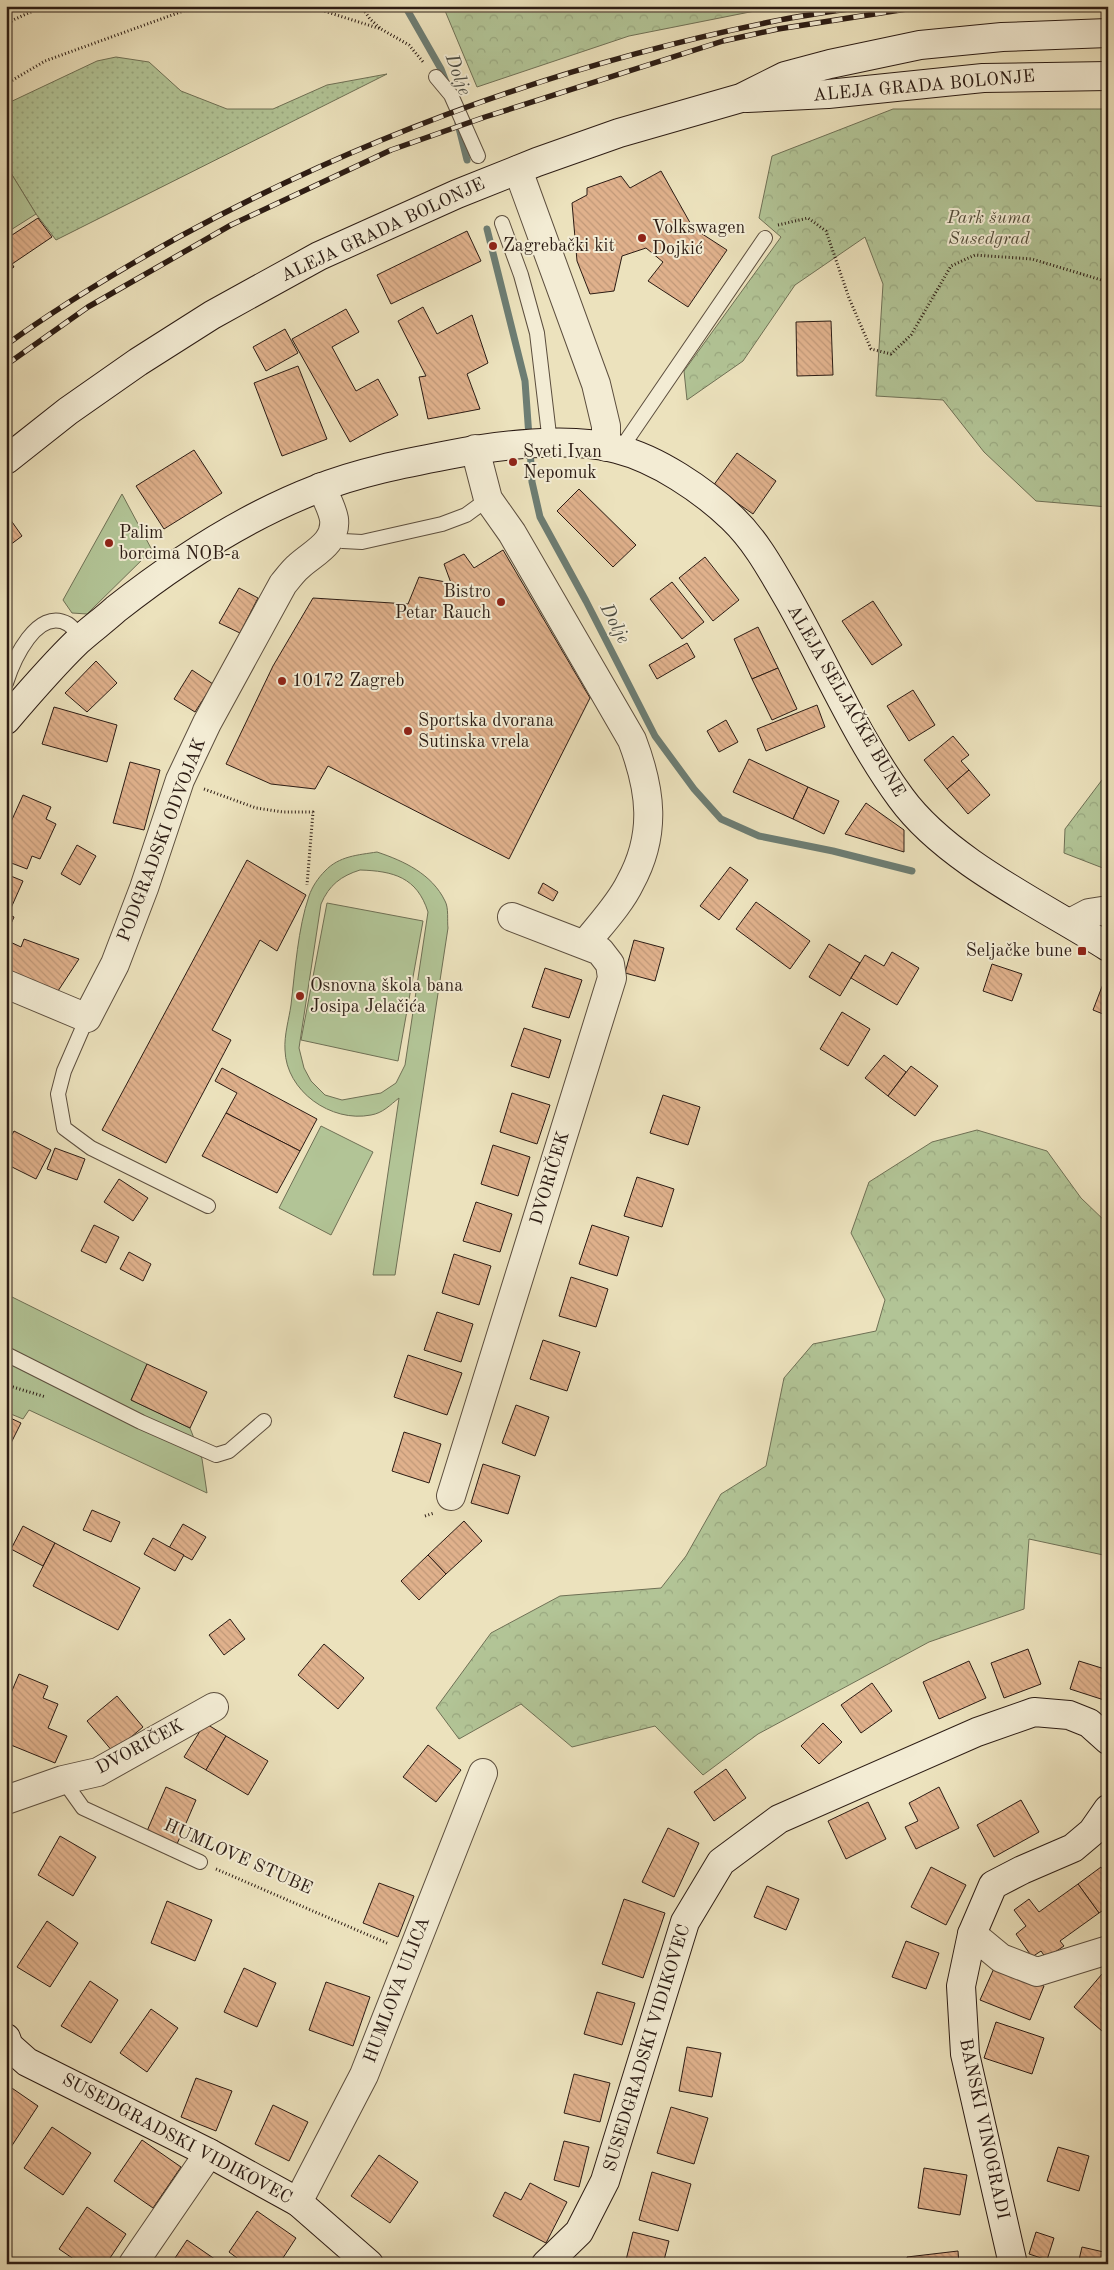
<svg xmlns="http://www.w3.org/2000/svg" width="1114" height="2270" font-family="'Old Standard TT',serif">
	<defs>
		<pattern id="grass-dots" width="8" height="8" patternUnits="userSpaceOnUse" patternTransform="scale(1.25)"><rect width="8" height="8" fill="#b2c496"/><path d="M2 2h.1M6 6h.1" fill="none" stroke="#99a880" stroke-width="1.8" stroke-linecap="round"/></pattern>
		<pattern id="forest-crowns" width="20" height="18" patternUnits="userSpaceOnUse" patternTransform="scale(1.25)"><rect width="20" height="18" fill="#b2c496"/><path d="M2 6a3 3 0 1 1 6 0M12 15a3 3 0 1 1 6 0" fill="none" stroke="#99a880"/></pattern>
		<pattern id="building-back-hatch" width="6" height="6" patternUnits="userSpaceOnUse" patternTransform="scale(1.25)"><rect width="6" height="6" fill="#e0b18c"/><path d="M-1 5l2 2M0 0l6 6M5-1l2 2" fill="none" stroke="#c09878"/></pattern>
	</defs>
	<rect width="100%" height="100%" fill="#ece2bd"/>
	<filter id="stains"><feTurbulence type="fractalNoise" baseFrequency=".004" numOctaves="4"/><feColorMatrix values="0 0 0 0 .2 0 0 0 0 .09 0 0 0 0 .02 0 0 0 .5 -.17"/></filter>
	<radialGradient id="worn" r=".72"><stop offset=".6" stop-color="#630" stop-opacity="0"/><stop offset="1" stop-color="#630" stop-opacity=".3"/></radialGradient>
	<!-- grass -->
	<path fill="url(#grass-dots)" stroke="#6f7055" d="M116 57 149 62 181 91 227 109H273L327 85 387 74 56 240 36 214 6 165V104L97 61Z"/>
	<!-- forest -->
	<g fill="url(#forest-crowns)" stroke="#6f7055">
		<path d="M443 6H780L629 36 477 87Z"/>
		<path d="M893 109H1108V507L1036 501 984 452 943 400 876 396 883 284 865 237 795 285 743 361 687 400 684 371 781 237 759 218 772 156Z"/>
		<path d="M1108 772V870L1064 853 1065 829Z"/>
		<path d="M977 1130 1047 1151 1081 1198 1108 1224V1556L1029 1539 1024 1609 929 1642 758 1734 703 1775 655 1726 572 1747 521 1704 459 1739 436 1708 491 1633 560 1596 661 1588 686 1556 721 1494 766 1466 784 1378 813 1344 876 1331 885 1300 851 1233 869 1182 932 1142Z"/>
	</g>
	<!-- park -->
	<g fill="#b2c496" stroke="#6f7055" fill-rule="evenodd">
		<path d="M6 165 36 214 6 233Z"/>
		<path d="M122 494 152 550 87 614 72 613 63 600Z"/>
		<path d="M377 852C404 861 432 874 445 901 449 908 447 921 448 928L395 1275H373L399 1098C390 1105 383 1113 371 1115 331 1123 286 1091 285 1050 284 1035 289 1019 291 1005 295 971 298 928 309 896 312 887 318 878 325 871 339 856 358 855 377 852ZM360 870C393 871 417 877 428 912L405 1065 396 1083 381 1093 342 1100 325 1095 311 1081 304 1068 299 1048 321 904C329 885 341 876 360 870Z"/>
		<path d="M327 903 423 921 398 1061 301 1040Z"/>
		<path d="M321 1126 373 1152 331 1235 279 1208Z"/>
		<path d="M6 1294 147 1364 131 1400 190 1428 202 1459 207 1493 29 1410 23 1419 6 1412Z"/>
	</g>
	<g fill="none" stroke-linecap="round" stroke-linejoin="round">
		<!-- stream -->
		<g stroke="#6d7d73" stroke-width="7">
			<path d="M405 6 441 69 446 82"/>
			<path d="M458 124 467 160"/>
			<path d="M487 229 525 381 529 437"/>
			<path d="M530 448 532 482 540 517 586 601 655 736 694 789 721 819 759 836 833 851 912 871"/>
		</g>
	</g>
	<!-- building -->
	<g fill="url(#building-back-hatch)" stroke="#2c1c14">
		<path d="M661 171 693 228 727 250 688 307 648 281 663 262 646 248 622 256 614 291 590 294 577 261 572 203 587 195V188L621 176 630 188Z"/>
		<path d="M38 218 52 237 12 264 6 255V239Z"/>
		<path d="M467 231 481 261 391 304 377 275Z"/>
		<path d="M6 255 14 267 6 272Z"/>
		<path d="M423 307 437 334 472 315 488 363 467 374 480 409 428 419 419 377 426 376 398 321Z"/>
		<path d="M346 309 359 332 332 347 356 391 378 379 398 415 350 442 292 339Z"/>
		<path d="M831 321 833 375 797 376 796 322Z"/>
		<path d="M285 329 298 353 266 371 253 347Z"/>
		<path d="M298 366 327 439 282 456 254 383Z"/>
		<path d="M194 450 222 493 164 529 136 486Z"/>
		<path d="M737 453 776 481 753 514 713 486Z"/>
		<path d="M579 489 636 545 613 567 557 511Z"/>
		<path d="M10 519 22 536 6 548V521Z"/>
		<path d="M503 550 590 698 509 859 328 766 315 789 271 784 226 764 273 666 313 598 408 604 419 577 451 583 444 564 464 554 474 568Z"/>
		<path d="M705 557 739 600 713 621 679 578Z"/>
		<path d="M672 582 704 622 682 639 650 599Z"/>
		<path d="M239 588 258 598 240 633 219 623Z"/>
		<path d="M873 601 902 645 872 665 842 621Z"/>
		<path d="M758 627 778 668 752 679 734 639Z"/>
		<path d="M687 643 695 657 657 679 649 665Z"/>
		<path d="M96 661 117 683 87 712 65 693Z"/>
		<path d="M778 668 797 709 772 720 752 679Z"/>
		<path d="M192 670 213 684 195 712 174 699Z"/>
		<path d="M913 690 935 725 909 741 887 706Z"/>
		<path d="M817 705 825 727 766 751 757 729Z"/>
		<path d="M54 707 117 725 107 762 42 744Z"/>
		<path d="M726 720 738 742 719 752 707 731Z"/>
		<path d="M953 736 969 755 961 761 969 770 947 789 924 760Z"/>
		<path d="M749 759 808 787 793 819 733 792Z"/>
		<path d="M130 762 160 770 144 830 113 823Z"/>
		<path d="M969 770 990 795 968 814 947 789Z"/>
		<path d="M808 787 839 801 824 834 793 819Z"/>
		<path d="M23 795 51 807 46 819 56 824 40 859 32 856 27 869 6 861V833Z"/>
		<path d="M866 803 904 830V852L845 834Z"/>
		<path d="M77 845 96 856 80 885 61 874Z"/>
		<path d="M247 860 306 895 277 951 260 940 212 1030 231 1040 166 1163 102 1130Z"/>
		<path d="M730 867 748 880 719 920 700 906Z"/>
		<path d="M6 874 23 881 11 908 6 906Z"/>
		<path d="M543 883 558 892 553 901 538 893Z"/>
		<path d="M756 902 810 941 790 969 736 929Z"/>
		<path d="M6 913 14 917 6 935Z"/>
		<path d="M24 939 79 959 56 994 6 976 8 941 21 947Z"/>
		<path d="M634 940 664 948 655 981 625 973Z"/>
		<path d="M829 944 860 963 840 996 809 977Z"/>
		<path d="M892 952 919 968 897 1005 851 978 865 955 884 966Z"/>
		<path d="M992 964 1022 974 1012 1001 983 991Z"/>
		<path d="M545 968 582 980 569 1018 532 1007Z"/>
		<path d="M1108 971V1016L1093 1010Z"/>
		<path d="M842 1012 870 1029 848 1066 820 1049Z"/>
		<path d="M524 1028 561 1040 549 1078 511 1066Z"/>
		<path d="M884 1055 906 1072 888 1096 865 1078Z"/>
		<path d="M911 1066 938 1086 915 1116 888 1096Z"/>
		<path d="M222 1068 317 1119 300 1151 226 1113 237 1093 215 1081Z"/>
		<path d="M512 1093 550 1105 537 1144 500 1132Z"/>
		<path d="M663 1095 700 1107 688 1145 650 1133Z"/>
		<path d="M226 1113 300 1151 277 1193 202 1156Z"/>
		<path d="M14 1131 51 1150 36 1179 6 1164V1146Z"/>
		<path d="M493 1145 530 1157 518 1196 481 1184Z"/>
		<path d="M55 1148 85 1159 77 1180 47 1169Z"/>
		<path d="M637 1177 674 1189 662 1227 624 1216Z"/>
		<path d="M119 1179 148 1198 133 1221 104 1202Z"/>
		<path d="M476 1202 512 1214 500 1252 463 1241Z"/>
		<path d="M94 1225 119 1237 106 1263 81 1251Z"/>
		<path d="M592 1225 629 1237 617 1276 579 1264Z"/>
		<path d="M129 1252 151 1264 143 1281 120 1269Z"/>
		<path d="M454 1254 491 1266 479 1305 442 1293Z"/>
		<path d="M571 1277 608 1289 596 1327 559 1316Z"/>
		<path d="M437 1312 473 1324 461 1362 424 1350Z"/>
		<path d="M543 1340 580 1352 567 1391 530 1379Z"/>
		<path d="M408 1355 462 1373 447 1415 394 1397Z"/>
		<path d="M147 1364 207 1392 190 1428 131 1400Z"/>
		<path d="M516 1405 549 1417 535 1456 502 1443Z"/>
		<path d="M6 1416 21 1423 6 1453Z"/>
		<path d="M404 1432 441 1444 429 1483 392 1471Z"/>
		<path d="M483 1464 520 1476 508 1514 471 1503Z"/>
		<path d="M92 1510 120 1522 111 1542 83 1530Z"/>
		<path d="M464 1521 482 1541 446 1574 428 1555Z"/>
		<path d="M183 1524 206 1537 192 1560 169 1548Z"/>
		<path d="M23 1526 55 1543 43 1566 11 1549Z"/>
		<path d="M153 1538 184 1555 175 1571 144 1554Z"/>
		<path d="M55 1543 140 1588 118 1630 33 1586Z"/>
		<path d="M428 1555 446 1574 419 1600 401 1581Z"/>
		<path d="M230 1619 245 1639 224 1655 209 1635Z"/>
		<path d="M324 1644 364 1678 338 1709 298 1675Z"/>
		<path d="M1028 1649 1041 1684 1004 1698 991 1663Z"/>
		<path d="M969 1661 986 1698 939 1719 923 1682Z"/>
		<path d="M1079 1661 1108 1670V1688L1104 1700 1070 1689Z"/>
		<path d="M19 1674 48 1686 43 1698 58 1704 48 1728 67 1736 55 1763 6 1743V1705Z"/>
		<path d="M872 1683 892 1711 861 1733 841 1705Z"/>
		<path d="M117 1696 143 1727 113 1752 87 1721Z"/>
		<path d="M205 1723 226 1736 206 1770 184 1757Z"/>
		<path d="M823 1723 842 1742 819 1764 801 1746Z"/>
		<path d="M226 1736 268 1761 248 1795 206 1770Z"/>
		<path d="M428 1745 461 1770 436 1802 403 1777Z"/>
		<path d="M726 1769 746 1798 714 1821 694 1792Z"/>
		<path d="M166 1787 196 1800 177 1844 147 1831Z"/>
		<path d="M939 1787 959 1828 916 1849 905 1827 918 1821 909 1803Z"/>
		<path d="M1021 1800 1039 1832 994 1857 977 1825Z"/>
		<path d="M868 1802 886 1839 846 1859 828 1821Z"/>
		<path d="M668 1828 699 1843 674 1897 642 1882Z"/>
		<path d="M60 1836 96 1857 73 1896 38 1875Z"/>
		<path d="M931 1867 966 1885 946 1925 911 1907Z"/>
		<path d="M1101 1867 1108 1877V1907L1099 1913 1078 1884Z"/>
		<path d="M379 1883 414 1896 398 1937 363 1923Z"/>
		<path d="M1078 1884 1099 1913 1060 1941 1064 1946 1046 1958 1041 1951 1032 1957 1016 1934 1026 1926 1014 1910 1029 1899 1039 1912Z"/>
		<path d="M767 1886 799 1899 786 1930 754 1917Z"/>
		<path d="M624 1899 665 1913 643 1978 602 1964Z"/>
		<path d="M167 1901 212 1920 195 1961 151 1943Z"/>
		<path d="M47 1921 78 1943 50 1987 17 1967Z"/>
		<path d="M906 1941 939 1953 926 1989 892 1977Z"/>
		<path d="M995 1966 1044 1986 1030 2020 980 2000Z"/>
		<path d="M244 1968 276 1983 257 2027 224 2012Z"/>
		<path d="M1102 1974 1108 1979V2025L1102 2031 1074 2007Z"/>
		<path d="M90 1981 118 2000 91 2043 61 2026Z"/>
		<path d="M326 1982 370 1997 353 2046 309 2030Z"/>
		<path d="M597 1992 635 2003 622 2045 584 2034Z"/>
		<path d="M151 2009 178 2028 147 2072 120 2053Z"/>
		<path d="M996 2022 1044 2038 1032 2074 984 2058Z"/>
		<path d="M687 2047 721 2053 712 2097 679 2091Z"/>
		<path d="M574 2074 610 2083 600 2122 564 2113Z"/>
		<path d="M196 2078 232 2091 216 2131 181 2117Z"/>
		<path d="M6 2084 38 2106 11 2147 6 2144Z"/>
		<path d="M273 2105 308 2122 289 2161 255 2144Z"/>
		<path d="M671 2107 708 2118 694 2164 657 2153Z"/>
		<path d="M52 2127 91 2153 63 2195 24 2168Z"/>
		<path d="M142 2140 181 2167 153 2208 114 2181Z"/>
		<path d="M564 2141 589 2147 579 2187 554 2180Z"/>
		<path d="M1058 2147 1089 2156 1079 2191 1047 2181Z"/>
		<path d="M379 2155 418 2182 390 2223 351 2196Z"/>
		<path d="M924 2168 967 2175 960 2215 918 2208Z"/>
		<path d="M652 2172 691 2184 678 2231 639 2220Z"/>
		<path d="M530 2183 567 2202 546 2243 493 2216 505 2192 521 2200Z"/>
		<path d="M87 2207 126 2234 106 2264H81L59 2249Z"/>
		<path d="M257 2211 296 2238 279 2264H245L229 2252Z"/>
		<path d="M633 2232 669 2241 663 2264H625Z"/>
		<path d="M1036 2232 1054 2238 1047 2260 1029 2254Z"/>
		<path d="M187 2240 222 2264H171Z"/>
		<path d="M1082 2247 1108 2253V2264H1078Z"/>
		<path d="M958 2251 959 2264H908L907 2257Z"/>
	</g>
	<g fill="none" stroke-linecap="round" stroke-linejoin="round">
		<defs>
			<g id="lane">
				<path d="M436 77 451 95 478 156"/>
				<path d="M502 223 521 275 537 333 550 443"/>
				<path d="M620 450 765 238"/>
				<path d="M331 537 343 541 362 542 442 524 466 515 488 499"/>
				<path d="M6 683C13 661 37 606 68 624 73 627 77 634 81 638"/>
				<path d="M87 1018 64 1071 58 1094 64 1128 91 1148 208 1206"/>
				<path d="M6 1354 141 1422 216 1455 229 1451 264 1421"/>
				<path d="M63 1780 83 1808 200 1862"/>
			</g>
			<g id="street">
				<path d="M518 170 596 384 606 426V447"/>
				<path d="M475 449 488 499 512 533 632 740C651 790 657 834 630 883 620 904 599 926 585 944"/>
				<path d="M1070 923 1089 913 1108 910"/>
				<path d="M6 984 87 1018 115 964 144 888 180 780 207 723 283 584C288 578 293 571 299 566 313 553 337 543 334 519 332 508 326 497 321 487"/>
				<path d="M451 1496 612 978 610 964 600 951 512 917"/>
				<path d="M6 1800 63 1780 98 1772 214 1707"/>
				<path d="M972 1934 1001 1958 1037 1972 1108 1950"/>
				<path d="M298 2202 364 2075 483 1773"/>
				<path d="M133 2264 209 2153"/>
			</g>
			<g id="secondary">
				<path d="M747 98 828 94 983 78 1108 76"/>
				<path d="M6 460 68 411 138 362 212 315 319 256 457 194 537 162 619 133 741 98 785 76 830 64 920 45 1002 37 1108 33"/>
				<path d="M6 720C29 693 52 666 78 641 90 630 104 620 116 609 177 561 244 517 317 489 356 473 406 463 448 455 497 445 569 436 617 449 657 459 703 490 732 518 757 542 772 571 789 600 826 665 856 737 901 798 947 861 1042 905 1108 947"/>
				<path d="M6 2038 9 2046 27 2062 209 2153 298 2202 369 2264"/>
				<path d="M546 2264 579 2232 605 2181 685 1922 721 1862 779 1819 977 1732 1034 1712 1069 1715 1089 1723 1108 1740"/>
				<path d="M1013 2264 965 2054 961 1986 972 1934 993 1885 1022 1870 1073 1848 1092 1832 1108 1809"/>
			</g>
		</defs>
		<!-- lane casing -->
		<use href="#lane" stroke="#5c4e3e" stroke-width="16"/>
		<!-- street casing -->
		<use href="#street" stroke="#5c4e3e" stroke-width="30"/>
		<!-- secondary casing -->
		<use href="#secondary" stroke="#2c1c14" stroke-width="30"/>
		<!-- path -->
		<g stroke="#2c1c14" stroke-width="3" stroke-dasharray="1 2.5" stroke-linecap="butt">
			<path d="M308 6 381 29 409 45 424 63"/>
			<path d="M361 6 370 19 380 28"/>
			<path d="M6 26 13 20 44 6"/>
			<path d="M6 84 45 61 197 6"/>
			<path d="M778 225 808 218 826 231 849 298 871 349 891 354 911 335 951 266 975 255 1032 259 1108 282"/>
			<path d="M204 789 256 808 283 812H313L307 885"/>
			<path d="M6 1385 46 1397"/>
			<path d="M425 1516 434 1513"/>
			<path d="M216 1869 389 1944"/>
		</g>
		<!-- lane -->
		<use href="#lane" stroke="#f3ecd4" stroke-width="14"/>
		<!-- street -->
		<use href="#street" stroke="#f3ecd4" stroke-width="28"/>
		<!-- secondary -->
		<use href="#secondary" stroke="#f3ecd4" stroke-width="28"/>
		<defs>
			<g id="rail">
				<path d="M6 345C61 305 118 271 177 238 363 136 566 63 775 21 805 15 836 11 867 6"/>
				<path d="M6 365 88 307 231 225 391 150 485 117 723 41 778 29 926 6"/>
			</g>
		</defs>
		<!-- rail casing -->
		<use href="#rail" stroke="#2c1c14" stroke-width="5.5"/>
		<!-- rail -->
		<use href="#rail" stroke="#f3ecd4" stroke-width="4" stroke-dasharray="11" stroke-linecap="butt"/>
	</g>
	<!-- markers -->
	<g fill="#8f2418" stroke="#f3ecd4" stroke-width="2">
		<circle cx="642" cy="238" r="5"/>
		<circle cx="493" cy="246" r="5"/>
		<circle cx="513" cy="462" r="5"/>
		<circle cx="109" cy="543" r="5"/>
		<circle cx="501" cy="602" r="5"/>
		<circle cx="282" cy="681" r="5"/>
		<circle cx="408" cy="731" r="5"/>
		<rect x="1077" y="946" width="10" height="10" rx="2.5"/>
		<circle cx="300" cy="996" r="5"/>
	</g>
	<g text-anchor="middle" dominant-baseline="central" stroke-width="4" stroke-linejoin="round" paint-order="stroke">
		<!-- street labels -->
		<g font-size="18" fill="#2c1c14" stroke="#f3ecd4">
			<text transform="translate(924 86) rotate(-5)">ALEJA GRADA BOLONJE</text>
			<text transform="translate(383 230) rotate(-25)">ALEJA GRADA BOLONJE</text>
			<text transform="translate(846 701) rotate(60)">ALEJA SELJAČKE BUNE</text>
			<text transform="translate(162 840) rotate(-69)">PODGRADSKI ODVOJAK</text>
			<text transform="translate(550 1178) rotate(-73)">DVORIČEK</text>
			<text transform="translate(140 1747) rotate(-28)">DVORIČEK</text>
			<text transform="translate(238 1857) rotate(24)">HUMLOVE STUBE</text>
			<text transform="translate(397 1990) rotate(-69)">HUMLOVA ULICA</text>
			<text transform="translate(647 2048) rotate(-73)">SUSEDGRADSKI VIDIKOVEC</text>
			<text transform="translate(984 2129) rotate(78)">BANSKI VINOGRADI</text>
			<text transform="translate(177 2139) rotate(28)">SUSEDGRADSKI VIDIKOVEC</text>
		</g>
		<!-- park labels -->
		<g font-size="18" font-style="italic" fill="#544e3b" stroke="#f3ecd4">
			<text x="989" y="218">Park šuma<tspan x="989" dy="21">Susedgrad</tspan></text>
		</g>
		<!-- poi labels -->
		<g font-size="18" fill="#2c1c14" stroke="#f3ecd4" text-anchor="start">
			<text x="652" y="228">Volkswagen<tspan x="652" dy="21">Dojkić</tspan></text>
			<text x="503" y="246">Zagrebački kit</text>
			<text x="523" y="452">Sveti Ivan<tspan x="523" dy="21">Nepomuk</tspan></text>
			<text x="119" y="533">Palim<tspan x="119" dy="21">borcima NOB-a</tspan></text>
			<text x="491" y="592" text-anchor="end">Bistro<tspan x="491" dy="21">Petar Rauch</tspan></text>
			<text x="292" y="681">10172 Zagreb</text>
			<text x="418" y="721">Sportska dvorana<tspan x="418" dy="21">Sutinska vrela</tspan></text>
			<text x="1072" y="951" text-anchor="end">Seljačke bune</text>
			<text x="310" y="986">Osnovna škola bana<tspan x="310" dy="21">Josipa Jelačića</tspan></text>
		</g>
		<!-- water labels -->
		<g font-size="19" font-style="italic" fill="#4d4d43" stroke="#f3ecd4">
			<text transform="translate(457 75) rotate(70)">Dolje</text>
			<text transform="translate(614 624) rotate(62)">Dolje</text>
		</g>
	</g>
	<!-- margin -->
	<rect width="1114" height="2270" fill="none" stroke="#ece2bd" stroke-width="25"/>
	<rect x="8" y="8" width="1099" height="2255" fill="none" stroke="#2c1c14" stroke-width="2.5"/>
	<rect x="12" y="12" width="1089" height="2245" fill="none" stroke="#2c1c14"/>
	<rect width="100%" height="100%" filter="url(#stains)"/>
	<rect width="100%" height="100%" fill="url(#worn)"/>
</svg>
